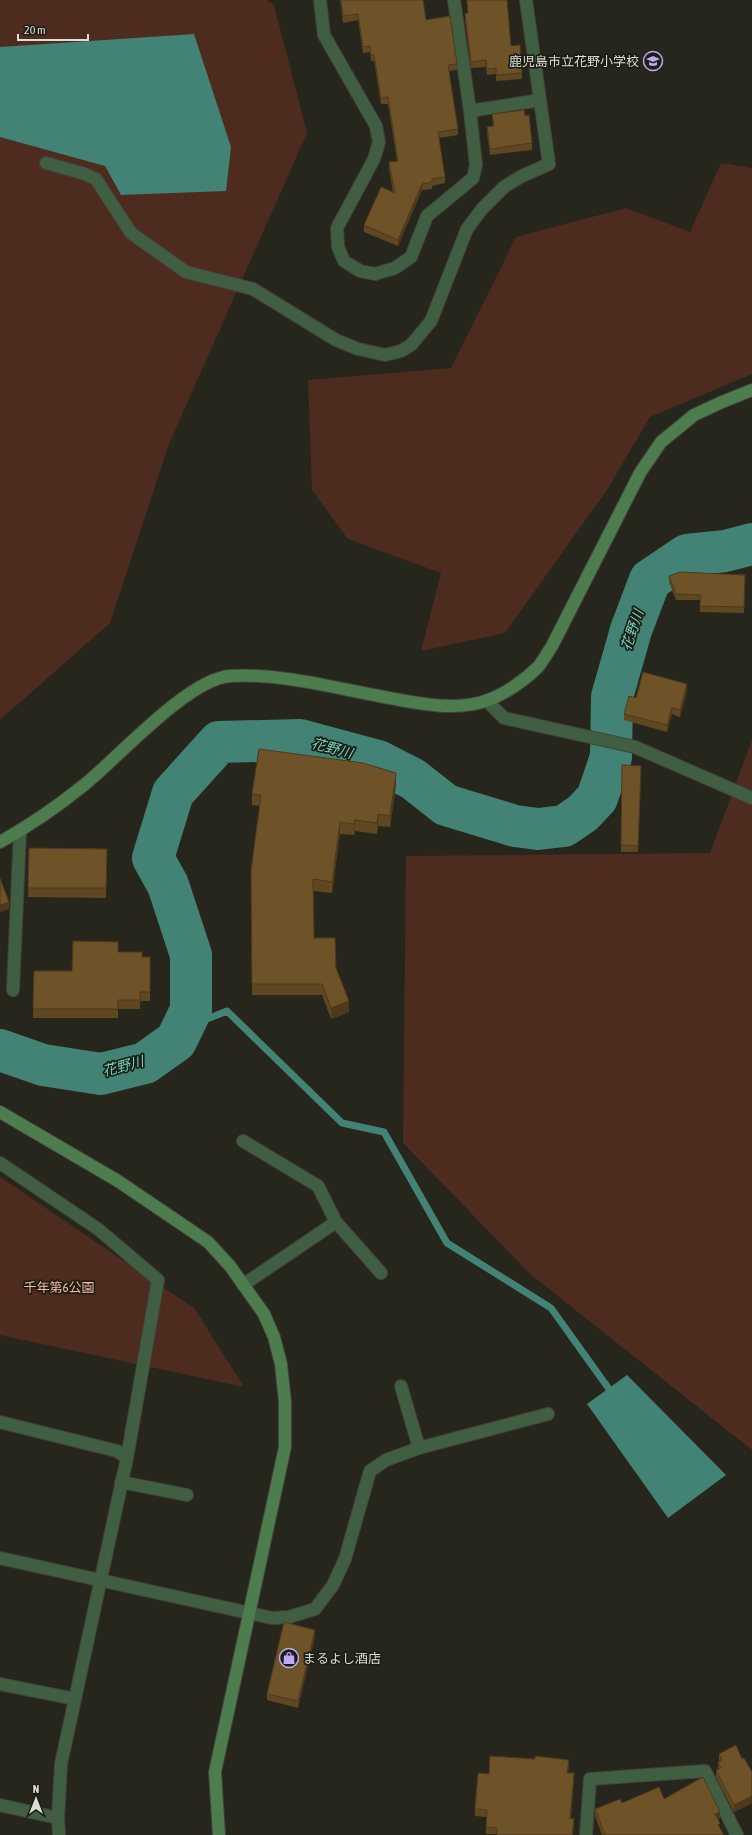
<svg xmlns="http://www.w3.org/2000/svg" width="752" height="1835" font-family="'Asap Condensed','Noto Sans JP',sans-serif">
	<rect width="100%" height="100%" fill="#26261c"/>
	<!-- green -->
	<g fill="#4d2b1f">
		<path d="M0 0H266L274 5 307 133 169 444 110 623 0 720Z"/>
		<path d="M721 163 752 168V374L650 417 607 490 505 633 421 651 441 573 348 539 312 490 308 380 451 368 516 237 626 208 690 232Z"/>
		<path d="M752 740V1450L530 1274 403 1143 406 856 710 853Z"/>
		<path d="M0 1177 195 1309 244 1387 0 1335Z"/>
	</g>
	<!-- water -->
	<g fill="#428376">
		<path d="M194 34 231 147 226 191 121 195 105 166 0 137V47Z"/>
		<path d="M627 1375 726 1475 668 1518 587 1404Z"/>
	</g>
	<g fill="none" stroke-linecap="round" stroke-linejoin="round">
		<!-- stream -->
		<path stroke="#428376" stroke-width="7" d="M182 1029 227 1011 342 1123 384 1132 447 1243 551 1308 614 1396"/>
		<!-- river -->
		<path stroke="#428376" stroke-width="42" d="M0 1050 43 1065 101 1074 145 1063 176 1041 191 1010V955L168 885 153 858 173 793 219 742 300 740 378 761 413 779 446 805 515 826 538 829 564 826 583 813 597 798 611 757 612 697 631 630 650 580 687 555 725 551 752 544"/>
		<defs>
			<g id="street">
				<path d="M320 0 324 35 376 126 379 142 374 159 337 228 338 247 344 261 360 271 375 274 395 268 411 257 427 216 473 178 476 165 470 111 454 0"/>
				<path d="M470 111 540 100"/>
				<path d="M46 163 82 173 96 179 131 233 186 272 253 289 336 340 358 349 385 355 401 351 411 345 431 321 467 229 482 209 504 187 520 177 549 164 526 0"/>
				<path d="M487 701 504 718 635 747 752 798"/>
				<path d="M13 990 20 831"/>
				<path d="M243 1141 318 1186 336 1222 243 1285"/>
				<path d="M0 1163 98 1229 158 1280 127 1458"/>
				<path d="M336 1222 381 1273"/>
				<path d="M401 1386 419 1448"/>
				<path d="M0 1422 117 1451 127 1458 61 1764 58 1818 59 1835"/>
				<path d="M121 1482 187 1495"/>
				<path d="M0 1558 272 1618 289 1617 315 1609 333 1585 345 1559 370 1471 386 1460 419 1448 548 1414"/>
				<path d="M0 1684 75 1699"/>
				<path d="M0 1805 58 1818"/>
				<path d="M586 1835 590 1779 705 1771 737 1835"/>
			</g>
			<g id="secondary">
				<path d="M0 842C29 826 58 806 84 785 119 757 188 679 230 676 282 673 334 688 384 697 415 703 458 712 488 700 505 694 525 680 538 667 543 661 548 652 552 646L640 473 661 442 694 415 722 402 752 390"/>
				<path d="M0 1112 118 1181 208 1242 230 1266 264 1314 274 1337 281 1364 285 1402V1447L215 1772 219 1835"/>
			</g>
		</defs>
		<!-- street casing -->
		<use href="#street" stroke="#43433a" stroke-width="14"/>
		<!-- secondary casing -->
		<use href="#secondary" stroke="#43433a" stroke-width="14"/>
		<!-- street -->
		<use href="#street" stroke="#405e41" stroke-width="12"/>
		<!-- secondary -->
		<use href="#secondary" stroke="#4d7d4f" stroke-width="12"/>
	</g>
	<!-- wall -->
	<g fill="#5f4722">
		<path d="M340 0H423L426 20 457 64V70L449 71 458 129V135L439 138 445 177V183L432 186V189L422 190 398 246 364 232V225L393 192 389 169V162L397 161 388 104H381L374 61H371L370 52 363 53 358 20 343 23Z"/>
		<path d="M467 0H507L511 46 522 73V79L496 81V74L487 75 486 67 471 68 465 20V14L468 13Z"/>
		<path d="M492 114 525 116 532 143V150L490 155 487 134V127L493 126Z"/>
		<path d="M745 575 744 613 700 612V600H676L669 582V576Z"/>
		<path d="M687 691 680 717 672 714 667 732 624 720V714L636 698Z"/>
		<path d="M622 765 641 773 638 852H621Z"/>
		<path d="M396 785 390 827 378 826 377 834 355 831 354 835 340 834 332 893 313 891 314 938 336 968 349 1012 331 1019 322 995H252L251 871 260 806 252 805V794Z"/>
		<path d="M29 848 107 849 106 898 28 897Z"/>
		<path d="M118 952 142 957H150V1001H140V1009H118V1018H33L34 971H72Z"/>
		<path d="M315 1636 298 1708 267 1700V1694Z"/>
		<path d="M719 1754 742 1759 752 1772V1803L734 1812 716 1777V1770L718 1769V1762L719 1761Z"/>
		<path d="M569 1766 568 1773 574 1780 571 1819 574 1824 573 1835H497V1834H486V1817L475 1816V1809L489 1774Z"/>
		<path d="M664 1799 720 1818 718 1819 720 1829 724 1835H602L595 1816V1809L622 1803Z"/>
	</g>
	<!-- shaded-wall -->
	<g fill="#4d391c">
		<path d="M422 184V190L398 246V240Z"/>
		<path d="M687 684V691L680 717V710Z"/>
		<path d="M672 708V714L667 732V725Z"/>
		<path d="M396 773V785L390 827V816Z"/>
		<path d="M378 814V826L377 834V823Z"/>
		<path d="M355 820V831L354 835V824Z"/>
		<path d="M340 822V834L332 893V882Z"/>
		<path d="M9 902V909L0 912V905Z"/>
		<path d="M349 1001V1012L331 1019V1008Z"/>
		<path d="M315 1630V1636L298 1708V1701Z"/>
		<path d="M574 1773V1780L570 1826V1819Z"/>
		<path d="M752 1796V1803L734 1812V1805Z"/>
		<path d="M720 1812V1818L715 1821V1814Z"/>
	</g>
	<!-- building -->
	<g fill="#6e5228" stroke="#4d391c">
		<path d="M341 0H423L426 20 450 16 457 64 448 65 458 129 438 132 445 177 432 179V182L422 184 398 240 364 225 381 187 395 193 389 162 398 161 388 97 381 98 374 55H371L370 46 363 47 358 14 343 16Z"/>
		<path d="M467 0H507L511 46 520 45 522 73 496 75V68L487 69 486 60 471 62 465 14 468 13Z"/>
		<path d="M524 110 525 116 529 115 532 143 490 149 487 127 494 126 492 114Z"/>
		<path d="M680 572 745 575 744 607 700 606 701 595 676 594 669 576Z"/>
		<path d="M643 672 687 684 680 710 672 708 667 725 624 714 629 696 636 698Z"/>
		<path d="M259 749 363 763 396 773 390 816 378 814 377 823 355 820 354 824 340 822 332 882 313 879 314 938H335L336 968 349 1001 331 1008 322 984H252L251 871 261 795 252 794Z"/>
		<path d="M622 765 641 766 638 846 621 845Z"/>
		<path d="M29 848 107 849 106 888H28Z"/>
		<path d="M0 878 9 902 0 905Z"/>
		<path d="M73 941 118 942V952H142V957H150V992H140V1000H118V1009H33L34 971H72Z"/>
		<path d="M284 1622 315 1630 298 1701 267 1694Z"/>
		<path d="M736 1745 742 1759 744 1758 752 1772V1796L734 1805 716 1770 721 1768 718 1762 722 1760 719 1754Z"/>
		<path d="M490 1756 535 1759V1756L569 1760 567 1773H574L570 1819 574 1818 572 1835H497V1828L486 1827 487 1810 475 1809 478 1773 489 1774Z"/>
		<path d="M703 1777 720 1812 715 1814 720 1823 718 1825 724 1835H605L595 1809 620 1799 622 1803 659 1787 664 1799Z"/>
	</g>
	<!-- icons -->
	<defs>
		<symbol id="school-ring" viewBox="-11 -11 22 22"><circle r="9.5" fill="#1c1d13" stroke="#bfa8f4" stroke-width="1.5"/><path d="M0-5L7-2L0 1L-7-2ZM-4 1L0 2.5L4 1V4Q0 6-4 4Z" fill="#bfa8f4"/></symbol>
		<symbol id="shop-ring" viewBox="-11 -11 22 22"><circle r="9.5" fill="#1c1d13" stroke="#bfa8f4" stroke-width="1.5"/><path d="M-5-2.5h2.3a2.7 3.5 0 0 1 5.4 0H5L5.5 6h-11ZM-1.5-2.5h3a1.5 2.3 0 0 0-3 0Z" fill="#bfa8f4"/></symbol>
	</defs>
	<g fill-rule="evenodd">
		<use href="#school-ring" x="642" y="50" width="22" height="22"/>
		<use href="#shop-ring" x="278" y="1647" width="22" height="22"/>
	</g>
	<g text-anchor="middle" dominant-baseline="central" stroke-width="3.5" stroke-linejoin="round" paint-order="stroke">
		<!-- poi labels -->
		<g font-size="13" fill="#deded8" stroke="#1c1d13" text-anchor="end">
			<text x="639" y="61">鹿児島市立花野小学校</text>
			<text x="303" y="1658" text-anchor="start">まるよし酒店</text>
		</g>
		<!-- park labels -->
		<g font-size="13" fill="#f6b8a0" stroke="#1c1d13">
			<text x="59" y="1287">千年第6公園</text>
		</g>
		<!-- water labels -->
		<g font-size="14" font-style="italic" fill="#70d5c1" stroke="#1c1d13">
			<text transform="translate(632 630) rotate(-71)">花野川</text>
			<text transform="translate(332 748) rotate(15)">花野川</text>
			<text transform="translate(123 1066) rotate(-15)">花野川</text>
		</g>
	</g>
	<!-- north arrow -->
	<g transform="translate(36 1799)" stroke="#1c1d13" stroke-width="3" paint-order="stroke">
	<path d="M0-3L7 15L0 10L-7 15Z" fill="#deded8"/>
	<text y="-6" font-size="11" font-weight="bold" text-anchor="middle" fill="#deded8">N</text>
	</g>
	<!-- scale -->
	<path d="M18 34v6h70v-6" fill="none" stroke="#deded8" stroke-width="2"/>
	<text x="24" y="34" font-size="12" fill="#deded8" stroke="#1c1d13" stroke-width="3" paint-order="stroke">20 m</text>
</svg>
